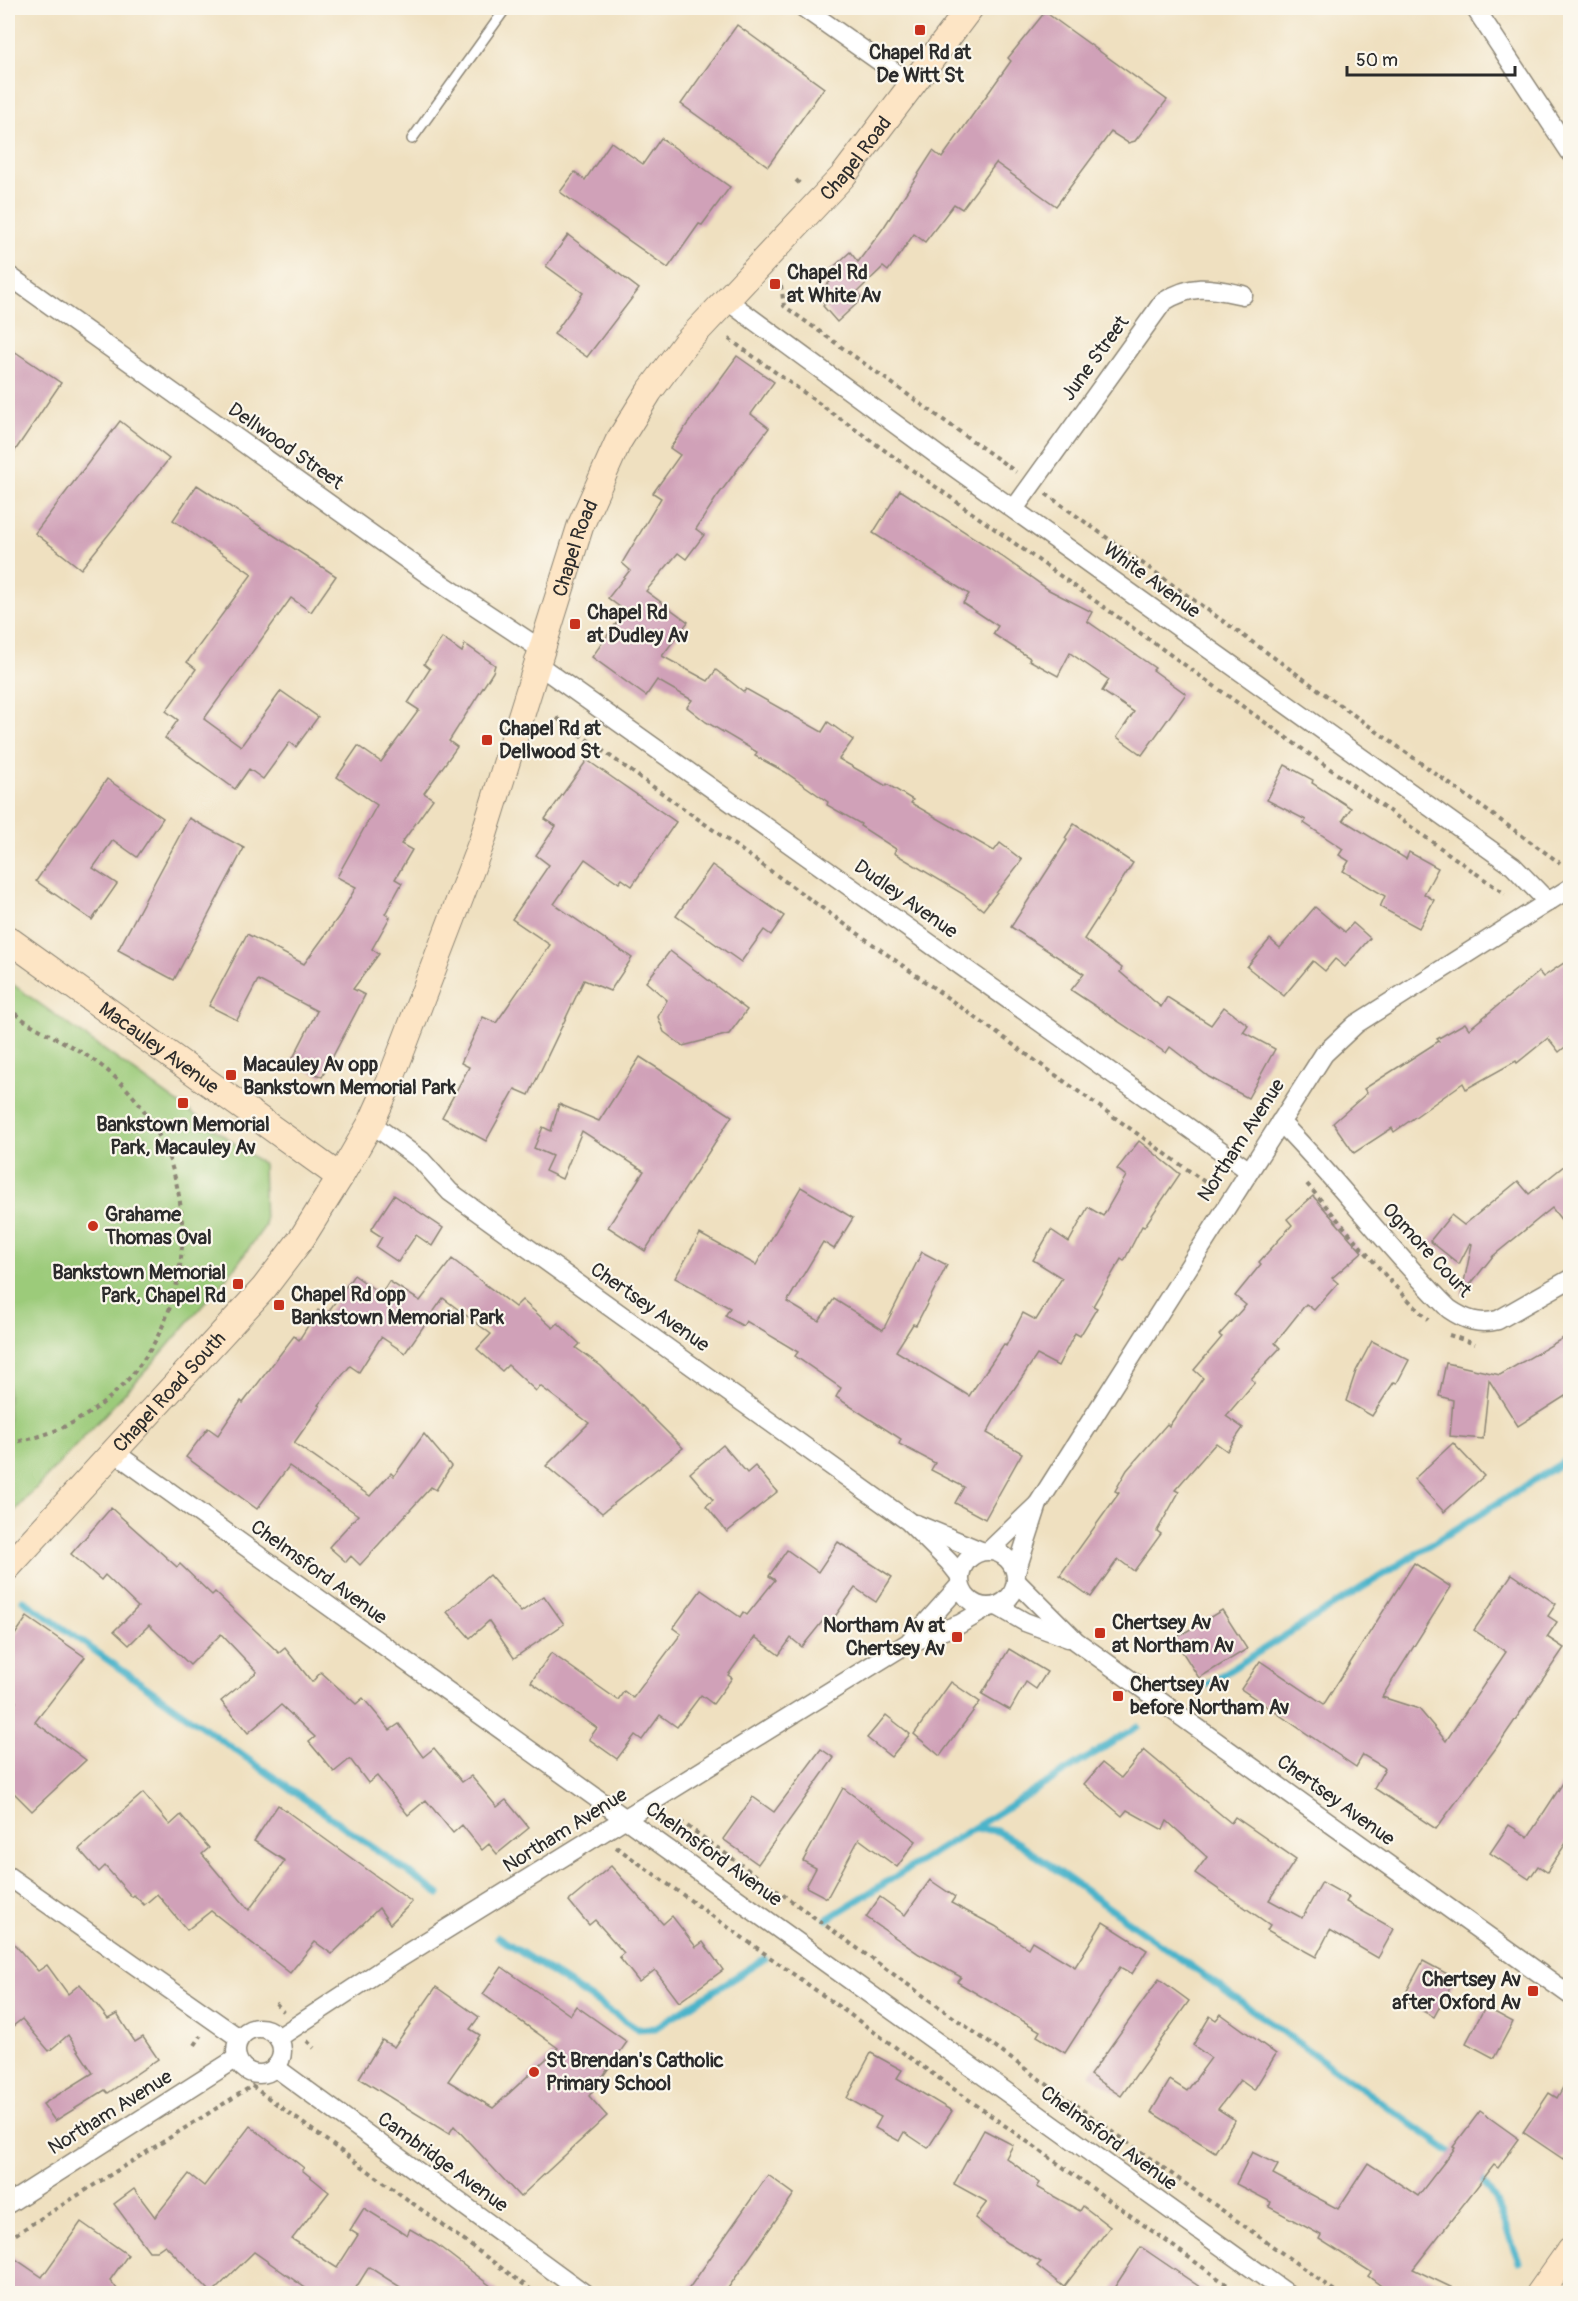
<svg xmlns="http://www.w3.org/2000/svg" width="1578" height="2301" font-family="Pangolin,sans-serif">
	<rect width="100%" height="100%" fill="#fbf7ec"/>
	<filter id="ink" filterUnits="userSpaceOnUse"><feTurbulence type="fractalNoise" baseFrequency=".0167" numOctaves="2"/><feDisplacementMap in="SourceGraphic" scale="12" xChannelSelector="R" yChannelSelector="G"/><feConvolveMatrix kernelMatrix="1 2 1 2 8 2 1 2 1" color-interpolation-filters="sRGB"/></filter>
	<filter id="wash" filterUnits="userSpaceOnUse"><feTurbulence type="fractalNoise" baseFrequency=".008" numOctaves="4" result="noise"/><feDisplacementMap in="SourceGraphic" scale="24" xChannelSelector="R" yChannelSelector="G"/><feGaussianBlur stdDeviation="1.35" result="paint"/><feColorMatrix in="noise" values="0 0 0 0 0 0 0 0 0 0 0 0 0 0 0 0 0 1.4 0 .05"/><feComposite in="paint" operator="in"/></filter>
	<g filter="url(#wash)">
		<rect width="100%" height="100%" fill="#efe0c0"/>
		<!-- park -->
		<path fill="#9ccb7a" stroke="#647b52" stroke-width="1.5" d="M8 981 263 1164 265 1226 233 1270 154 1362 8 1518Z"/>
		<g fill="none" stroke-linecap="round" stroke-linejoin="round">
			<!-- stream -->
			<g stroke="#4cb4ca" stroke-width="7">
				<path d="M23 1600 439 1894"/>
				<path d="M1201 1688 1570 1458"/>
				<path d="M974 1828 997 1831 1020 1844 1459 2158"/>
				<path d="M827 1919 1137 1727"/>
				<path d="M498 1937 637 2029 655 2028 764 1959"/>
				<path d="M1477 2173 1495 2199 1519 2262"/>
			</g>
		</g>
		<g id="blocks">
			<!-- building -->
			<g fill="#d0a1b8">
				<path d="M1045 12 1167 100 1135 141 1128 143 1111 132 1056 206 996 163 962 209 954 204 925 242 914 234 888 271 883 267 857 292 862 299 837 322 823 306 825 304 817 294 833 279 828 272 850 252 858 262 884 227 933 151 942 158 1011 61 1008 58Z"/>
				<path d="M737 25 824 88 768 166 681 104Z"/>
				<path d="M661 138 730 187 702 225 699 224 668 268 560 192 575 172 585 180 611 142 643 164Z"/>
				<path d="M568 235 639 289 587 357 554 334 583 293 546 266Z"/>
				<path d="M8 347 61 383 8 461Z"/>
				<path d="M737 356 774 382 751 414 769 428 716 498 696 529 704 535 686 559 678 553 646 591 688 622 662 656 708 681 716 670 744 692 746 689 822 732 828 722 853 740 839 759 886 786 887 784 913 800 911 803 994 851 1000 843 1022 860 983 910 963 894 894 853 896 849 860 826 861 824 827 805 828 802 785 772 755 756 757 752 706 722 687 707 692 700 657 680 646 696 592 657 625 611 608 598 630 570 622 563 661 498 653 493 680 455 670 448Z"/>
				<path d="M120 421 169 459 81 569 35 533Z"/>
				<path d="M197 485 336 576 311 612 291 598 204 719 241 746 281 691 318 717 296 747 290 742 263 779 249 769 235 789 165 738 178 720 166 711 196 669 187 662 252 574 173 520Z"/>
				<path d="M900 490 990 548 1049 590 1092 612 1087 621 1155 668 1153 670 1186 694 1142 755 1117 737 1134 712 1102 691 1109 680 1070 653 1058 676 1029 660 1030 658 993 634 998 626 963 603 969 594 873 533Z"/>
				<path d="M442 638 462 652 465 644 495 665 493 672 449 741 457 747 424 793 433 799 401 844 412 850 395 879 402 883 385 914 390 917 372 949 379 954 353 989 365 995 322 1077 291 1062 317 1011 258 980 237 1020 209 1006 247 934 304 964 340 915 356 887 337 877 377 805 337 777 358 746 381 762 419 710 408 703 430 669 424 664Z"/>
				<path d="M587 760 676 822 632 886 622 879 619 883 585 859 554 904 632 958 610 991 584 980 529 1095 515 1089 486 1141 442 1117 469 1067 461 1063 483 1017 496 1023 550 945 512 919 549 865 536 855 556 826 545 819Z"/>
				<path d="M1285 765 1313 780 1312 783 1351 808 1343 820 1406 859 1409 852 1438 868 1424 894 1434 900 1419 928 1380 907 1385 896 1343 871 1349 861 1339 855 1343 849 1304 823 1306 820 1267 800Z"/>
				<path d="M107 779 163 818 137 857 113 840 93 868 117 884 92 920 36 881Z"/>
				<path d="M189 818 244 848 174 980 118 950Z"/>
				<path d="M1074 824 1133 863 1084 939 1122 968 1120 972 1161 1007 1167 997 1211 1025 1224 1007 1248 1025 1243 1032 1275 1049 1248 1098 1209 1077 1170 1047 1166 1053 1071 990 1084 974 1011 927 1067 840 1065 838Z"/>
				<path d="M712 865 784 916 771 935 764 930 741 962 676 916Z"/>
				<path d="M1315 907 1345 932 1353 923 1370 938 1345 967 1335 959 1325 971 1313 961 1284 996 1247 967 1270 939 1280 948Z"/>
				<path d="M670 951 747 1010 729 1034 683 1046 664 1032 658 1017 667 1000 646 982Z"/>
				<path d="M1570 959V1043L1559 1052 1548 1038 1517 1063 1516 1061 1466 1089 1463 1083 1394 1132 1392 1128 1354 1153 1333 1123 1367 1093 1364 1089 1439 1041 1437 1039 1465 1023 1469 1029 1539 972 1543 977Z"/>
				<path d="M640 1057 732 1116 645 1251 608 1227 644 1171 582 1131 562 1179 545 1171 552 1156 534 1148 543 1127 551 1131 559 1104 599 1121Z"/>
				<path d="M1139 1141 1180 1174 1144 1227 1142 1226 1124 1261 1121 1259 1093 1306 1097 1308 1080 1336 1075 1333 1058 1366 1037 1355 998 1413 987 1433 1022 1453 985 1519 955 1503 964 1487 931 1470 935 1463 899 1444 901 1439 836 1397 841 1388 795 1356 798 1352 746 1321 743 1326 725 1316 730 1308 675 1278 700 1234 756 1265 801 1187 853 1218 834 1249 823 1242 787 1302 819 1321 834 1299 883 1330 922 1252 947 1265 916 1325 913 1324 896 1351 969 1396 1004 1344 1006 1346 1023 1313 1036 1320 1062 1278 1033 1260 1051 1230 1069 1242 1088 1207 1103 1216 1126 1176 1117 1169Z"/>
				<path d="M1570 1161V1231L1552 1208 1493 1256 1461 1296 1472 1244 1470 1243 1459 1264 1430 1241 1451 1215 1464 1225 1518 1181 1529 1194Z"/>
				<path d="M394 1195 443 1228 432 1246 416 1235 398 1262 376 1247 382 1237 371 1230Z"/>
				<path d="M1313 1196 1362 1252 1332 1278 1338 1283 1314 1310 1306 1304 1275 1343 1280 1348 1251 1379 1255 1382 1226 1416 1243 1428 1227 1451 1216 1443 1175 1490 1179 1492 1157 1531 1161 1534 1134 1571 1118 1559 1091 1597 1060 1575 1119 1493 1115 1491 1127 1470 1167 1424 1169 1426 1203 1378 1194 1370 1222 1337 1219 1335 1246 1305 1235 1296 1261 1264 1259 1262 1292 1225 1287 1219Z"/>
				<path d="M452 1259 515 1307 522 1300 553 1328 558 1323 580 1344 576 1348 601 1366 683 1448 602 1513 546 1466 589 1423 540 1386 536 1391 508 1365 502 1371 477 1349 491 1334 443 1298 405 1353 381 1337 359 1372 350 1366 318 1405 320 1406 294 1443 370 1496 391 1473 394 1476 424 1434 451 1466 436 1490 431 1487 360 1565 351 1556 346 1562 329 1547 358 1515 289 1466 257 1509 186 1457 208 1428 218 1435 241 1401 243 1403 294 1336 299 1340 318 1310 326 1315 354 1275 381 1294 389 1281 420 1301Z"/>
				<path d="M1570 1334V1393L1518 1426 1489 1380 1483 1439 1450 1436 1453 1400 1439 1396 1446 1363 1500 1375Z"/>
				<path d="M1372 1341 1409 1360 1397 1383 1394 1382 1372 1416 1346 1401 1356 1371Z"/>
				<path d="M1453 1443 1484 1476 1444 1512 1414 1479Z"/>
				<path d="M723 1445 747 1473 755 1466 777 1492 727 1532 706 1506 713 1500 690 1473Z"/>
				<path d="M111 1508 177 1567 180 1564 212 1595 215 1592 279 1653 285 1648 312 1682 321 1672 356 1704 363 1698 390 1730 399 1724 423 1757 434 1748 462 1782 471 1776 497 1807 506 1800 529 1828 497 1854 489 1844 482 1850 462 1825 453 1833 426 1800 408 1815 377 1776 368 1783 350 1759 334 1772 309 1742 315 1737 281 1705 248 1733 221 1701 257 1672 221 1634 190 1665 149 1625 129 1645 114 1631 138 1607 105 1575 101 1580 71 1554Z"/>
				<path d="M838 1542 892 1577 876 1602 855 1588 832 1621 826 1617 802 1647 791 1638 779 1655 755 1637 728 1675 732 1678 713 1704 701 1695 677 1727 660 1715 642 1740 635 1735 617 1759 589 1739 597 1728 531 1682 551 1653 618 1700 624 1691 633 1698 681 1634 673 1628 701 1590 740 1617 743 1612 747 1615 775 1580 769 1576 787 1550 818 1572Z"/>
				<path d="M1414 1563 1451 1587 1382 1697 1419 1709 1446 1741 1506 1652 1474 1630 1512 1574 1556 1604 1548 1616 1557 1622 1547 1637 1564 1648 1496 1748 1436 1829 1374 1788 1385 1768 1363 1755 1356 1767 1241 1689 1260 1661 1324 1704Z"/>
				<path d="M489 1575 521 1612 544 1596 564 1624 514 1658 489 1621 470 1638 447 1612Z"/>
				<path d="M1222 1610 1247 1649 1199 1678 1174 1639Z"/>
				<path d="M27 1617 85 1657 35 1722 86 1760 32 1811 8 1787V1714L16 1702 8 1696V1645Z"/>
				<path d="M1009 1649 1047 1672 1036 1689 1026 1682 1010 1710 982 1694Z"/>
				<path d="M951 1682 980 1702 940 1756 914 1734Z"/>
				<path d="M886 1715 910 1734 891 1757 867 1738Z"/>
				<path d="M821 1749 834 1758 758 1864 723 1839 753 1797 774 1812Z"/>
				<path d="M1144 1750 1231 1823 1235 1817 1296 1859 1269 1900 1302 1918 1322 1882 1349 1897 1346 1902 1394 1929 1378 1958 1330 1930 1316 1957 1267 1930 1270 1925 1195 1873 1207 1857 1167 1821 1163 1830 1127 1810 1122 1816 1084 1784 1102 1763 1121 1778Z"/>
				<path d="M1570 1772V1837L1547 1872 1538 1866 1529 1879 1490 1853 1509 1825 1528 1837Z"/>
				<path d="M843 1788 916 1841 897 1867 859 1839 827 1898 806 1887 816 1868 803 1861Z"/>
				<path d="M143 1793 170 1825 181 1815 209 1848 202 1854 249 1910 285 1861 254 1841 278 1805 412 1902 390 1924 379 1908 332 1954 315 1942 290 1973 211 1911 187 1930 157 1894 144 1905 134 1895 132 1897 105 1866 99 1872 79 1849Z"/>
				<path d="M611 1866 663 1924 672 1916 696 1947 703 1942 723 1970 679 2002 655 1970 639 1982 619 1957 624 1953 595 1920 589 1925 569 1901Z"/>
				<path d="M930 1880 955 1897 951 1903 995 1926 1028 1948 1032 1941 1075 1967 1103 1922 1147 1950 1132 1974 1120 1967 1065 2053 1037 2036 1040 2031 957 1982 961 1977 919 1954 866 1917 880 1897 905 1915Z"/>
				<path d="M8 1937 38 1971 47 1965 68 1994 80 1984 108 2019 117 2014 135 2042 143 2037 158 2059 108 2093 105 2090 55 2121 43 2104 93 2073 68 2035 49 2051 22 2019 8 2030Z"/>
				<path d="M1423 1961 1455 1978 1434 2017 1402 2000Z"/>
				<path d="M502 1967 570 2015 576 2006 627 2042 589 2096 607 2116 520 2197 454 2126 449 2134 359 2078 382 2040 394 2047 436 1987 479 2017 470 2029 480 2035 448 2081 493 2108 558 2048 483 1994Z"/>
				<path d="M1159 1979 1189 2001 1121 2096 1090 2075Z"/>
				<path d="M1485 2007 1513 2022 1494 2058 1466 2043Z"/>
				<path d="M1221 2014 1276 2054 1254 2090 1240 2080 1218 2109 1235 2120 1215 2152 1151 2112 1170 2080 1187 2091 1211 2058 1193 2045 1210 2016 1216 2020Z"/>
				<path d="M871 2053 902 2070 897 2078 952 2111 928 2148 904 2132 899 2141 875 2128 881 2117 847 2098Z"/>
				<path d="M1570 2075V2148L1563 2159 1523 2132 1549 2093 1557 2098Z"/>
				<path d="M1480 2111 1519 2139 1498 2168 1494 2165 1413 2269 1465 2294H1392L1368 2276 1371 2272 1319 2239 1321 2235 1269 2207 1271 2202 1236 2184 1252 2152 1278 2165 1273 2174 1338 2209 1368 2163 1418 2196 1455 2148 1453 2147Z"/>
				<path d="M250 2126 304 2168 302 2170 329 2192 292 2239 337 2268 358 2235 350 2230 364 2208 407 2235 410 2229 436 2244 501 2294H411L369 2267 352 2294H314L254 2252 212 2293 165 2245 156 2251H149L114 2204 134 2189 155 2217 189 2174 204 2186Z"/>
				<path d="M984 2130 1013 2145 1006 2158 1040 2183 1037 2187 1080 2211 1083 2206 1110 2227 1064 2287 1037 2266 1041 2262 1007 2243 975 2218 987 2202 954 2184Z"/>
				<path d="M768 2175 794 2194 724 2294H685Z"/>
				<path d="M81 2222 128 2255 110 2280 121 2294H8V2254L42 2277Z"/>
				<path d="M1141 2247 1210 2294H1110Z"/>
			</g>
		</g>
	</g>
	<g filter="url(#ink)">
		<use href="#blocks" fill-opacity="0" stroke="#8d8676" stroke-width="1.5"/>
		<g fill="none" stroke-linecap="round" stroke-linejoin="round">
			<defs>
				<path id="lane" d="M412 139 506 8"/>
				<g id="street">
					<path d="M804 8 913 85"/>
					<path d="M1475 8 1570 152"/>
					<path d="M8 275 430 576 542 650"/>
					<path d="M725 299 940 457 1513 866 1548 902"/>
					<path d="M1014 509 1163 302C1193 283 1210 288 1243 295"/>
					<path d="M537 664 1248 1170"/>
					<path d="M1280 1122C1339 1181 1389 1250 1449 1309 1465 1320 1479 1325 1498 1320L1570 1279"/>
					<path d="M371 1123 422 1161 450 1192 908 1521 949 1562 960 1576"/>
					<path d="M114 1452 1288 2294"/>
					<path d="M916 1524 981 1551"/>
					<path d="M990 1550 1037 1505"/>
					<circle cx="988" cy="1579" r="28"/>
					<path d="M1016 1572 1038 1504 1324 1054 1356 1024 1570 888"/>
					<path d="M1017 1582 1076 1641 1570 1995"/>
					<path d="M997 1606 1025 1622 1068 1638"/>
					<path d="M912 1642 960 1624 989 1607"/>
					<path d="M8 1876 239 2038"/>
					<circle cx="259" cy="2051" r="23"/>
					<path d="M278 2038 395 1961 908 1643 960 1585"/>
					<path d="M275 2067 585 2294"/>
					<path d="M8 2204 237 2058"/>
				</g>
				<g id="secondary">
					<path id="s1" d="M8 939 340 1177"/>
					<path id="s2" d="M8 1567 264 1288 302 1238 340 1177 371 1123 390 1081 482 841 580 527 618 442 649 392 684 345 843 176 970 8"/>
					<path d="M1539 2294 1570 2250"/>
				</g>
			</defs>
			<!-- lane casing -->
			<use href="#lane" stroke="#8d8676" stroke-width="12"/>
			<!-- street casing -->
			<use href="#street" stroke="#8d8676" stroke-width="21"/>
			<!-- secondary casing -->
			<use href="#secondary" stroke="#8d8676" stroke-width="28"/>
			<!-- path -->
			<g stroke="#8d8676" stroke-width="4" stroke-dasharray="4.5 4.5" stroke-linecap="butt">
				<path d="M796 180 802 186"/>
				<path d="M781 285 784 306 1016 472"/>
				<path d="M729 339 1505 894"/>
				<path d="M1046 494 1560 863"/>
				<path d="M557 718 1216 1190"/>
				<path d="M8 1008C32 1029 62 1039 89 1057 112 1072 132 1092 147 1115 229 1240 162 1422 8 1443"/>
				<path d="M1307 1184 1392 1283 1428 1320"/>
				<path d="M1449 1335 1475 1344"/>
				<path d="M680 1821 1339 2294"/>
				<path d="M616 1847 1240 2294"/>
				<path d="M276 2003 283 2012"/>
				<path d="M307 2041 314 2048"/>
				<path d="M195 2045 201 2036"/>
				<path d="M8 2239 252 2086 537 2294"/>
			</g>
			<!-- lane -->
			<use href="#lane" stroke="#fff" stroke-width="9"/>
			<!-- street -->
			<use href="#street" stroke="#fff" stroke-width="18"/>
			<!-- secondary -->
			<use href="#secondary" stroke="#fde5c5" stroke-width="26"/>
		</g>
	</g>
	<!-- markers -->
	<g fill="#c8321e" stroke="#fbf7ec" stroke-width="2">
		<rect x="914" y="24" width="12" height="12" rx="3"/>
		<rect x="769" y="278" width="12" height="12" rx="3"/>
		<rect x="569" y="618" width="12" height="12" rx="3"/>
		<rect x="481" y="734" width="12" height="12" rx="3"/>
		<rect x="225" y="1069" width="12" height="12" rx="3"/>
		<rect x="177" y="1097" width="12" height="12" rx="3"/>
		<circle cx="93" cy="1226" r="6"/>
		<rect x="232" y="1278" width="12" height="12" rx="3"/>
		<rect x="273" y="1299" width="12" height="12" rx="3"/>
		<rect x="1094" y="1627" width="12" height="12" rx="3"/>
		<rect x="951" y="1631" width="12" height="12" rx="3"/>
		<rect x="1112" y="1690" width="12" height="12" rx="3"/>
		<rect x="1527" y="1985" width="12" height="12" rx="3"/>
		<circle cx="534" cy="2072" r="6"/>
	</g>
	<g text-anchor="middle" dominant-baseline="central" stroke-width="4.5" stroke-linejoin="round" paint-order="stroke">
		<!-- poi labels -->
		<g font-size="20" font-weight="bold" fill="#2b2b2b" stroke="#fbf7ec" text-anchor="start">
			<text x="920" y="52" text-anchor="middle">Chapel Rd at<tspan x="920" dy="23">De Witt St</tspan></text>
			<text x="787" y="272">Chapel Rd<tspan x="787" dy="23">at White Av</tspan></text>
			<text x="587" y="612">Chapel Rd<tspan x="587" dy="23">at Dudley Av</tspan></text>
			<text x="499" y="728">Chapel Rd at<tspan x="499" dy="23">Dellwood St</tspan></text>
			<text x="243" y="1064">Macauley Av opp<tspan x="243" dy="23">Bankstown Memorial Park</tspan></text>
			<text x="183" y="1124" text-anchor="middle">Bankstown Memorial<tspan x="183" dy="23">Park, Macauley Av</tspan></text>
			<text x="105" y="1214">Grahame<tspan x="105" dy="23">Thomas Oval</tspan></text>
			<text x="226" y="1272" text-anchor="end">Bankstown Memorial<tspan x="226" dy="23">Park, Chapel Rd</tspan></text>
			<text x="291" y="1294">Chapel Rd opp<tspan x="291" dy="23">Bankstown Memorial Park</tspan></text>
			<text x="1112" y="1622">Chertsey Av<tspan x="1112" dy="23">at Northam Av</tspan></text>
			<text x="945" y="1625" text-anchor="end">Northam Av at<tspan x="945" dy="23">Chertsey Av</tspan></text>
			<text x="1130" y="1684">Chertsey Av<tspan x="1130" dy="23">before Northam Av</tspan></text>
			<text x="1521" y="1979" text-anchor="end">Chertsey Av<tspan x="1521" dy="23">after Oxford Av</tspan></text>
			<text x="546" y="2060">St Brendan's Catholic<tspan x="546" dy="23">Primary School</tspan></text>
		</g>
		<!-- street labels -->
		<g font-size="20" fill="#2b2b2b" stroke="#fbf7ec">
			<text stroke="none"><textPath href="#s2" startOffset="1672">Chapel Road</textPath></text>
			<text transform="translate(1095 358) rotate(-54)">June Street</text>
			<text transform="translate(286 446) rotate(35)">Dellwood Street</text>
			<text stroke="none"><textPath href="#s2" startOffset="1186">Chapel Road</textPath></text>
			<text transform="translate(1152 580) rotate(36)">White Avenue</text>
			<text transform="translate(906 899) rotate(35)">Dudley Avenue</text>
			<text stroke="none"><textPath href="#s1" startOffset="186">Macauley Avenue</textPath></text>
			<text transform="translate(1241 1140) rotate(-57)">Northam Avenue</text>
			<text transform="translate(1427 1250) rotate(47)">Ogmore Court</text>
			<text transform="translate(650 1307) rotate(35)">Chertsey Avenue</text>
			<text stroke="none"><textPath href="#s2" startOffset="238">Chapel Road South</textPath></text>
			<text transform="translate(319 1572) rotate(36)">Chelmsford Avenue</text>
			<text transform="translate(1336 1800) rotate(36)">Chertsey Avenue</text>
			<text transform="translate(565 1830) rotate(-32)">Northam Avenue</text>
			<text transform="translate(714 1854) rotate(36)">Chelmsford Avenue</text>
			<text transform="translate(110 2112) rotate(-32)">Northam Avenue</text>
			<text transform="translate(1109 2138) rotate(36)">Chelmsford Avenue</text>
			<text transform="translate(443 2162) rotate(36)">Cambridge Avenue</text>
		</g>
	</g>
	<!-- margin -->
	<rect width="1578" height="2301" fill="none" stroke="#fbf7ec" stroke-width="30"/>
	<!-- scale -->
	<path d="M1347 66v9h168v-9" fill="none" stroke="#2b2b2b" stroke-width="3"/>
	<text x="1356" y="66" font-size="18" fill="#2b2b2b" stroke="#fbf7ec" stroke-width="4.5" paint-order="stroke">50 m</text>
</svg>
